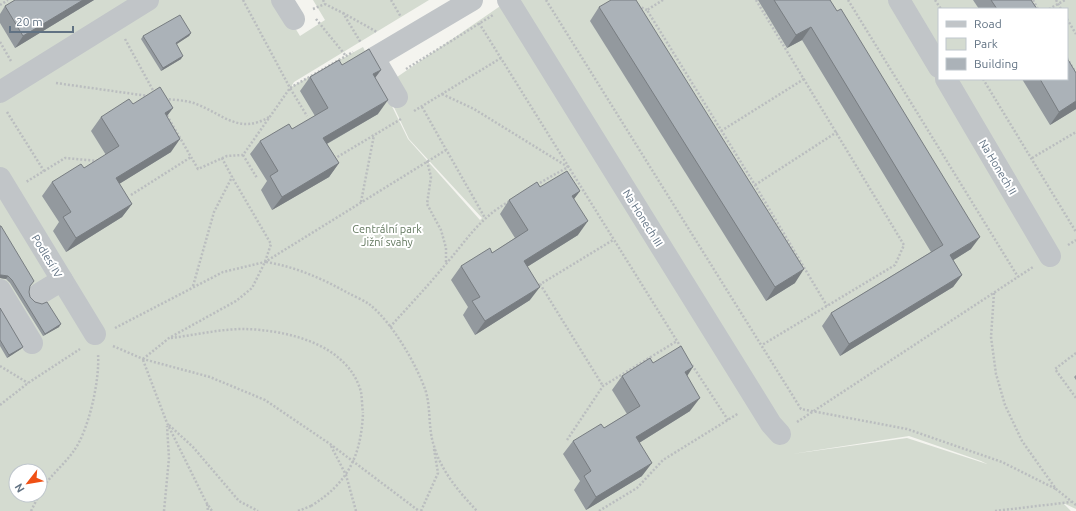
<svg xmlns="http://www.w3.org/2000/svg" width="1076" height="511" font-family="Ubuntu,sans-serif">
	<rect width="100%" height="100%" fill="#f4f4ef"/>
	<!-- green -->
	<path fill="#d4dbd0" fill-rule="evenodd" d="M0 0H278L300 36 325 20 313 0H429L294 82 291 87 363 47 408 139 480 220 482 218 409 139 384 86 509 0H1076V509L1063 503 1071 511H0ZM939 9H1067V79H939ZM909 436 981 461 987 464 907 438 792 454ZM16 471H40V495H16Z"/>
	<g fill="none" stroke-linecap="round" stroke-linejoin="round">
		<!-- path -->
		<g stroke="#babdbf" stroke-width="2.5" stroke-dasharray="2 2" stroke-linecap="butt">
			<path d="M243 0 290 88 353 52"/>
			<path d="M323 0 325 4 343 13 361 43"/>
			<path d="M391 0 401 17"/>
			<path d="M546 0 801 409 907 429 1002 462 1056 489"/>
			<path d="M663 0 647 10 755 185 827 306"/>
			<path d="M756 0 904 245 895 265 762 345"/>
			<path d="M848 0 1018 277"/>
			<path d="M935 0 941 9"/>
			<path d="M1033 0 1038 9"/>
			<path d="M1056 0 1061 9"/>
			<path d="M0 5 8 0"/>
			<path d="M638 6 647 10"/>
			<path d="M313 9 325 4"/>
			<path d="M1049 9 1065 0"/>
			<path d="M343 13 377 32"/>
			<path d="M316 19 346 56"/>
			<path d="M1067 19 1076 34"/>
			<path d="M479 23 682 349"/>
			<path d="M125 39 155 94"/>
			<path d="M0 42 11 61"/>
			<path d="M1067 58 1076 73"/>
			<path d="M406 69 493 15"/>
			<path d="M983 79 1076 232"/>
			<path d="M56 83 148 96"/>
			<path d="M442 94 474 109 568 167 536 185"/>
			<path d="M165 99C175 100 187 100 196 104 223 114 239 135 269 117"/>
			<path d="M422 107 485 218"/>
			<path d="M414 111 501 58"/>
			<path d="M7 112 44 171 26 182"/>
			<path d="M165 112 198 169 227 156 243 155 290 88 307 116"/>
			<path d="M721 131 804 79"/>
			<path d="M243 155 257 178"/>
			<path d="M1032 158 1076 132"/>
			<path d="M334 159 401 119"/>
			<path d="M427 161 431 177 427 204 441 230 446 248V264"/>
			<path d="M44 171 65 158 98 161"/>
			<path d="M755 185 837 132"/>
			<path d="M131 195 191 157"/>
			<path d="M361 202 374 135"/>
			<path d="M1068 245 1076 240"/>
			<path d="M266 262C296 267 321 278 348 293 354 296 363 300 369 304 392 322 417 365 426 392 431 410 428 429 434 446 441 471 460 493 477 511"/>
			<path d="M540 284 603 386"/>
			<path d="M539 285 613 240"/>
			<path d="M193 286 214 212 232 177 222 158"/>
			<path d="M994 293 991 337 996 374 1005 405 1022 441 1056 489 1076 505"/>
			<path d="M390 327C408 307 427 287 445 265 467 240 479 218 510 201"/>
			<path d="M115 328 223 272 265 262 446 150"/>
			<path d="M171 338C195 335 220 329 244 329 287 330 348 344 361 392 362 398 362 406 363 413"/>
			<path d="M113 346 143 359 210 377 265 400 330 444 419 511"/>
			<path d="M1076 353 1055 369 1076 398"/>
			<path d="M143 359 169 338 236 301 252 288 265 262 271 244 232 177"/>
			<path d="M143 360 167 423 206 502 212 511"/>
			<path d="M692 365 728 420"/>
			<path d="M0 366 28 383"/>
			<path d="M0 405 28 383 80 349"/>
			<path d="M797 422 1033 267"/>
			<path d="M169 425 193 447 239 501 258 511"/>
			<path d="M567 440 603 386 677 341"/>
			<path d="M331 446 346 475 356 511"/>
			<path d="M40 493C48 477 63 466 73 452 89 431 100 379 98 354"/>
			<path d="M207 504 208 511"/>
			<path d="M31 511 39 495"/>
			<path d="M164 511 169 458 167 426"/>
			<path d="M298 511 311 506"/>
			<path d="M421 511 438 473 434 449"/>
			<path d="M599 511 637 488 663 460 739 413"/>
			<path d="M995 511 1071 502"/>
		</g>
		<!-- minor -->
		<g stroke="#c1c5c8" stroke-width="22">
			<path d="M282 0 294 19"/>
			<path d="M508 0 771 424 780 434"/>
			<path d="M899 0 939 67"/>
			<path d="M946 79 1050 256"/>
			<path d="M0 92 148 0"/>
			<path d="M397 97 374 58 472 0"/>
			<path d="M0 178 95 334"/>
			<path d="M0 290 32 343"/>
			<path d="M39 294 62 280"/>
		</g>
		<!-- path-bridge -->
		<path stroke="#babdbf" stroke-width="2.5" stroke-dasharray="2 2" stroke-linecap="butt" d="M311 506C348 483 361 456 363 413"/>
	</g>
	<!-- wall -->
	<g fill="#93999e">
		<path d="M15 0H94L15 48 0 23V14L5 6Z"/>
		<path d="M758 0H830L971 249 953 260 962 275 953 287 840 356 822 326 831 313 931 252 802 40 787 48Z"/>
		<path d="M973 0H1031L1037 9H979Z"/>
		<path d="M599 7 795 283 766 301 590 21Z"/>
		<path d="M191 33 189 36 176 44 181 59 161 71 141 39 143 36Z"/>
		<path d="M342 65 381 70 375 78 378 114 327 144 339 163 329 177 272 210 261 190 267 181 250 154 260 141 292 129 315 116 300 91 310 77Z"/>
		<path d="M1076 73V109L1050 125 1022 79H1067Z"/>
		<path d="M133 104 173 108 167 116 171 152 119 184 132 204 122 217 66 252 53 231 59 222 42 196 52 182 84 168 106 155 91 131 101 117Z"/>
		<path d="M580 191 574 199 578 235 527 267 530 300 475 335 463 315 468 307 451 280 461 266 492 253 515 238 500 214 509 200Z"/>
		<path d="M0 226 32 283 30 286 29 292 30 297 59 327 43 336 10 283 6 279 0 278Z"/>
		<path d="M0 308 21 349 7 358 0 346Z"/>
		<path d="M653 363 687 376 690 411 639 443 642 476 586 510 574 490 580 481 563 454 573 441 604 428 627 414 612 390 622 376Z"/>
		<path d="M1076 375V380L1074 377Z"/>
	</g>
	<!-- shaded-wall -->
	<g fill="#787d81">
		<path d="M83 0H94L15 48 23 36Z"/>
		<path d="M811 27 802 40 787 48 796 35Z"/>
		<path d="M191 33 189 36 174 46 176 43Z"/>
		<path d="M183 56 181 59 161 71 163 68Z"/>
		<path d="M381 70 371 83 373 74Z"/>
		<path d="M388 100 378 114 314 151 323 138Z"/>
		<path d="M1076 101V109L1050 125 1059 112Z"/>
		<path d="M173 108 163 121 165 113Z"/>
		<path d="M180 139 171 152 106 192 116 178Z"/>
		<path d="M339 163 329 177 272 210 282 197Z"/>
		<path d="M580 191 570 204 572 196Z"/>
		<path d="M132 204 122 217 66 252 76 238Z"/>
		<path d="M588 221 578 235 514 275 524 261Z"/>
		<path d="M980 237 971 249 941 268 950 255Z"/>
		<path d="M804 269 795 283 766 301 775 287Z"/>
		<path d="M0 275H1L8 276 6 279 0 278Z"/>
		<path d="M962 275 953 287 840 356 849 344Z"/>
		<path d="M540 287 530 300 475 335 485 321Z"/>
		<path d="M61 324 59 327 43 336 45 334Z"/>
		<path d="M23 347 21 349 7 358 9 355Z"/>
		<path d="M693 367 684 381 685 372Z"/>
		<path d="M700 398 690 411 626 451 636 437Z"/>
		<path d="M652 463 642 476 586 510 596 497Z"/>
	</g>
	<!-- building -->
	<g fill="#abb2b8" stroke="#787d81">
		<path d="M15 0H83L23 36 5 6Z"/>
		<path d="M611 0H636L804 269 775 287 599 7Z"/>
		<path d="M774 0H830L837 11 841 9 980 237 950 255 962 275 849 344 831 313 943 245 811 27 796 35Z"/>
		<path d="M991 0H1031L1037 9H997Z"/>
		<path d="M180 15 191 33 176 43 183 56 163 68 143 36Z"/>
		<path d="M369 49 381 70 373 74 388 100 323 138 339 163 282 197 270 176 278 171 260 141 289 124 292 129 328 108 310 77 339 60 342 65Z"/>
		<path d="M1067 58 1076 73V101L1059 112 1040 79H1067Z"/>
		<path d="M160 87 173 108 165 113 180 139 116 178 132 204 76 238 63 217 71 212 52 182 81 164 84 168 119 146 101 117 129 99 133 104Z"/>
		<path d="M567 171 580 191 572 196 588 221 524 261 540 287 485 321 472 301 480 297 461 266 490 248 492 253 528 230 509 200 537 182 540 187Z"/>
		<path d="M0 226H1L34 281 30 286 29 292 30 297 35 302 42 304 47 302 61 324 45 334 12 280 8 276 1 275H0Z"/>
		<path d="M0 308 23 347 9 355 0 340Z"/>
		<path d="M681 346 693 367 685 372 700 398 636 437 652 463 596 497 584 476 591 471 573 441 601 424 604 428 640 406 622 376 650 358 653 363Z"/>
	</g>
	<g text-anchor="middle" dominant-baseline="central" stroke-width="4" stroke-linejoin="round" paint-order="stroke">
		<!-- street labels -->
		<g font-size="11" fill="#617283" stroke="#fff">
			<text transform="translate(998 167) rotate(59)">Na Honech II</text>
			<text transform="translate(643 218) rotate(58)">Na Honech III</text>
			<text transform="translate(47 256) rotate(59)">Podlesí IV</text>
		</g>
		<!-- park labels -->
		<g font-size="11" fill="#647960" stroke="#fff">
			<text x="387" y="229">Centrální park<tspan x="387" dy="13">Jižní svahy</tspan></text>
		</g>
	</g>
	<!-- legend -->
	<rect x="938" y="8" width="130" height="72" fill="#ffffff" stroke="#c0c7cd"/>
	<rect x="946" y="21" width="20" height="6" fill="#c1c5c8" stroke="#c0c7cd"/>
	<text x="974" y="28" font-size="12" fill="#617283">Road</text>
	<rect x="946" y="38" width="20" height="12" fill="#d4dbd0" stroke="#c0c7cd"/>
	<text x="974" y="48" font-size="12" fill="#617283">Park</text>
	<rect x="946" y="58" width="20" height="12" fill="#abb2b8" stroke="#c0c7cd"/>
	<text x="974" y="68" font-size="12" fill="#617283">Building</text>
	<!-- north arrow -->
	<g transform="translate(28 483) rotate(239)"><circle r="19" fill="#ffffff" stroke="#c0c7cd"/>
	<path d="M0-3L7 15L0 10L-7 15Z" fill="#ef5014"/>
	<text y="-6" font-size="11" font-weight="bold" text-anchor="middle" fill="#617283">N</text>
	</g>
	<!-- scale -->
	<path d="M10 26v6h63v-6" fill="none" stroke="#617283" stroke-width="2"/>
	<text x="16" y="26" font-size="12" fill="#617283" stroke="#ffffff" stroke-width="3" paint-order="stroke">20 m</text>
</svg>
